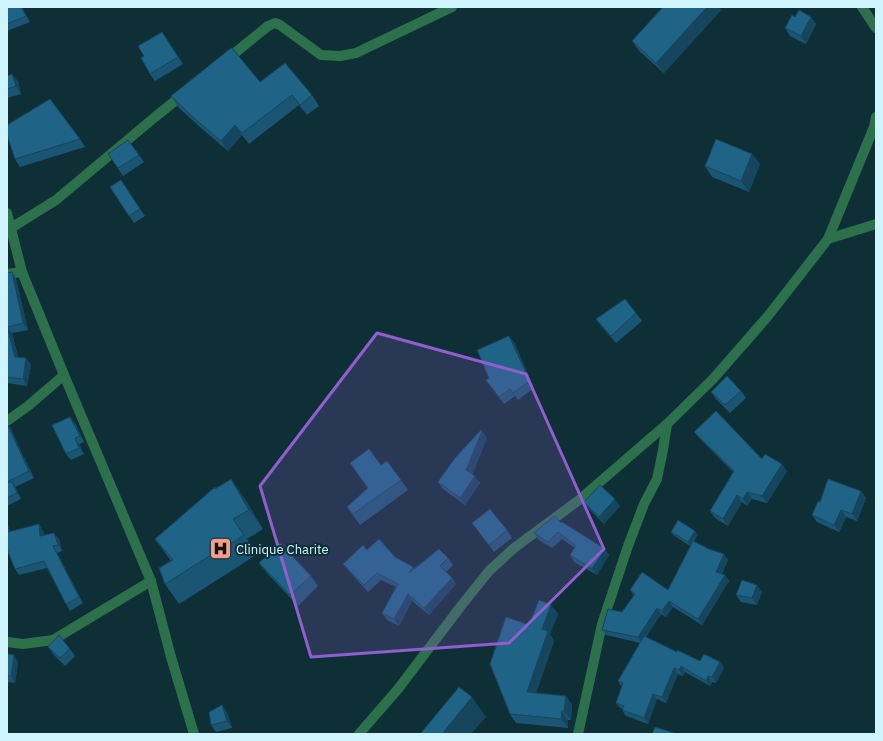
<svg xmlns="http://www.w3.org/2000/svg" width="883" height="741" font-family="'IBM Plex Sans',sans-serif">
	<rect width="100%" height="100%" fill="#0f2f36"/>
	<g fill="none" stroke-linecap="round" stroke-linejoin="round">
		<!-- minor -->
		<g stroke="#2c714b" stroke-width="10">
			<path d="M862 7 876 28"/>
			<path d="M225 61 268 26 275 23 280 25 321 55 340 56 356 53 452 7"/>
			<path d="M7 213 22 272 64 375 151 581 171 657 194 734"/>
			<path d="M11 228 56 200 155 117 185 93"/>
			<path d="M828 239 874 127 876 117"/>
			<path d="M7 274 22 272"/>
			<path d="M7 421 28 406 64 375"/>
			<path d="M7 642 23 644 53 640 151 581"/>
			<path d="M359 734 398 689 461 606 489 571 514 548 579 500 667 424 713 379 768 316 828 239 876 224"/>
			<path d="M578 734 602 624 628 546 644 504 657 479 663 450 667 424"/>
		</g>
	</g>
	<!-- wall -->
	<g fill="#1b5574">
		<path d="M7 7H22L30 22 7 31Z"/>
		<path d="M721 10 664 73 640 52 632 41Z"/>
		<path d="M795 17H811L816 24 806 44 790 36 785 28Z"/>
		<path d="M167 39 183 64 155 81 150 74Z"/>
		<path d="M7 76 18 81 21 94 7 98Z"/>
		<path d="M260 82 312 95 319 106 307 115 299 105 249 144 242 135 228 151 201 128 178 107 171 96Z"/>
		<path d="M80 139 85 147 20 167 15 159Z"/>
		<path d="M128 140 144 162 123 176 108 154Z"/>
		<path d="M752 154 760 164 749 192 712 177 705 166Z"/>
		<path d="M121 180 145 216 134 223 110 187Z"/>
		<path d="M7 273 16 279 28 330 12 333 18 357 26 358 31 365 27 386 7 383Z"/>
		<path d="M636 313 642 321 616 343 601 326 596 319Z"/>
		<path d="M514 342 534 388 518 400 515 396 504 404 486 380 489 378Z"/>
		<path d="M741 391 746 398 730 413 716 399 711 392Z"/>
		<path d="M7 423 11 429 23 456 25 459 34 478 15 487 21 499 7 506Z"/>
		<path d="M75 423 84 442 79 444 84 454 71 460 66 454Z"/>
		<path d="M694 432 762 459 787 471 767 503 752 499 747 506 742 502 728 526 715 518 710 511 733 472 699 438Z"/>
		<path d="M487 438 472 475 480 483 465 505 443 489 438 482Z"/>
		<path d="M381 465 401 480 408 490 360 525 347 507 368 488Z"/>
		<path d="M216 489 245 499 263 529 247 539 257 554 233 570 179 604 165 584 171 561 155 539Z"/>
		<path d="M861 491 866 498 857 521 846 517 839 532 817 522 812 515 820 502Z"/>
		<path d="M615 499 620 506 604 524 589 509 584 502Z"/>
		<path d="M7 523 10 531H43L44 535 59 539 62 551 57 553 83 603 70 611 66 604 47 568 19 575 15 569 7 549Z"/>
		<path d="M472 523 507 530 512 538 494 552Z"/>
		<path d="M561 523 609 555 597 575 574 562 570 555 575 548 562 539 552 548 539 540 534 533Z"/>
		<path d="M695 531 698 535 694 541 728 560 722 574 729 581 702 625 673 607 666 617 661 614 646 637 677 652 700 661 720 662 724 668 716 683 712 682 710 686 685 672 683 676 678 674 666 703 657 699 648 724 626 716 622 710 623 709 620 708 616 703 622 687 618 681 640 643 606 635 602 630 622 612 634 596 630 590H668L693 541 690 546 673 535 671 532Z"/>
		<path d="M367 550 395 557 413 567 414 569 448 558 453 565 446 572 452 578 456 584 429 615 412 601 399 626 387 620 382 613 396 587 381 580 368 592 348 570 343 564Z"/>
		<path d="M259 563 311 576 318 586 298 606 267 573Z"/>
		<path d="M757 585 762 592 757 605 741 602 736 595Z"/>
		<path d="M551 605 558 614 550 634 554 641 536 693 566 696 572 705 571 720H568V728L516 723 510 714 529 625Z"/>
		<path d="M48 647 70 649 75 656 65 666 53 654Z"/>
		<path d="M7 654 18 662 15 683 7 682Z"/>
		<path d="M227 712 232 728 216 732 211 725Z"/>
	</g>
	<!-- shaded-wall -->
	<g fill="#16455e">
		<path d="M21 7H22L30 22 26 16Z"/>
		<path d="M707 7H719L721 10 664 73 656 63Z"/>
		<path d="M811 17 816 24 806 44 801 36Z"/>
		<path d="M162 32 167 39 183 64 178 57Z"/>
		<path d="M12 74 18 81 21 94 16 86Z"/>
		<path d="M235 125 242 135 228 151 221 141Z"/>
		<path d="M752 154 760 164 749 192 741 181Z"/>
		<path d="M12 272 16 279 28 330 23 323Z"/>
		<path d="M7 327 12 333 20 363 15 357Z"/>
		<path d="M509 336 514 342 534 388 530 381Z"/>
		<path d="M26 358 31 365 27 386 23 379Z"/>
		<path d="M70 417 75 423 84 442 80 436Z"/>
		<path d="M7 423 11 429 23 456 25 459 34 478 29 471 20 452Z"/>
		<path d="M482 431 487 438 471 477 466 470Z"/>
		<path d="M75 438 79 444 84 454 79 448Z"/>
		<path d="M782 464 787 471 767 503 762 496Z"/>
		<path d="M475 476 480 483 465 505 460 498Z"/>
		<path d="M231 479 245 499 263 529 249 510Z"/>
		<path d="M12 482 16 488 21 499 17 493Z"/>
		<path d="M861 491 866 498 857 521 852 514Z"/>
		<path d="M747 492 752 499 747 506 743 499Z"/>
		<path d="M737 495 742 502 728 526 723 519Z"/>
		<path d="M615 499 620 506 604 524 599 517Z"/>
		<path d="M841 510 846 517 839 532 834 525Z"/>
		<path d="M7 523 13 538 8 532 7 529Z"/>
		<path d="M39 524 43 531 45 543 40 536Z"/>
		<path d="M695 531 698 535 690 546 688 542Z"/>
		<path d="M54 533 59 539 62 551 58 545Z"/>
		<path d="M53 546 57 553 83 603 79 597Z"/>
		<path d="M605 549 609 555 597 575 592 569Z"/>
		<path d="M724 554 728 560 720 578 716 572Z"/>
		<path d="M725 575 729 581 702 625 698 619Z"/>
		<path d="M452 578 456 584 429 615 424 608Z"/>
		<path d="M757 585 762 592 757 605 752 598Z"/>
		<path d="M408 594 412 601 399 626 394 619Z"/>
		<path d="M669 601 673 607 666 617 662 611Z"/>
		<path d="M551 605 558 614 550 634 554 641 533 701 527 692 542 629Z"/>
		<path d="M657 608 661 614 642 643 638 637Z"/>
		<path d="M14 655 18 662 15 683 11 676Z"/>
		<path d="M720 662 724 668 716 683 712 677Z"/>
		<path d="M681 666 685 672 683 676 679 670Z"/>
		<path d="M674 668 678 674 666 703 662 697Z"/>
		<path d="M708 676 712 682 710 686 706 681Z"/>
		<path d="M653 694 657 699 648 724 644 718Z"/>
		<path d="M566 696 572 705 571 720 564 711Z"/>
		<path d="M472 697 486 717 471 734H442Z"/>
		<path d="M222 705 227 712 232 728 227 721Z"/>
		<path d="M562 711 568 720V728L561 719Z"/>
	</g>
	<!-- building -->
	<g fill="#1f6387" stroke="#16455e">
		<path d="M7 7H21L26 16 7 24Z"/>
		<path d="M663 7H707L656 63 632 41Z"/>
		<path d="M799 10 811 17 801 36 785 28 792 15 795 17Z"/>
		<path d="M162 32 178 57 150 74 141 58 144 56 138 46Z"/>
		<path d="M231 48H232L260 82 285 63 312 95 300 105 292 95 242 133 235 125 221 141 194 118 171 96Z"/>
		<path d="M12 74 16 86 7 89V76Z"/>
		<path d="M50 99 80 139 15 159 7 135V125Z"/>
		<path d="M716 139 752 154 741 181 705 166Z"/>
		<path d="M128 140 139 155 118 168 108 154Z"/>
		<path d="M121 180 140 209 129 216 110 187Z"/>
		<path d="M12 272 23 323 7 327 15 357 26 358 23 379 7 377V273Z"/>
		<path d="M625 299 636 313 611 336 596 319Z"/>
		<path d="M509 336 530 381 513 393 510 389 499 397 486 380 489 378 477 350Z"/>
		<path d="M727 376 741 391 725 405 711 392Z"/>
		<path d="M716 411 762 459 765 454 782 464 762 496 747 492 743 499 737 495 723 519 710 511 734 471 694 432Z"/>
		<path d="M70 417 80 436 75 438 79 448 66 454 52 425Z"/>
		<path d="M7 424 20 452 29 471 7 482Z"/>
		<path d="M481 430 482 431 466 470 475 476 460 498 438 482 455 458Z"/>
		<path d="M369 449 381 465 387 461 401 480 353 514 347 507 368 488 350 463Z"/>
		<path d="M231 479 249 510 233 519 244 535 220 551 219 550 165 584 159 568 173 560 155 539 215 487V489Z"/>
		<path d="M828 479 861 491 852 514 841 510 834 525 812 515 818 501 820 502Z"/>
		<path d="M12 482 17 493 7 498V483Z"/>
		<path d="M600 485 615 499 599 517 584 502Z"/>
		<path d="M490 509 507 530 489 545 472 523Z"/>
		<path d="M555 516 561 523 562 522 605 549 592 569 570 555 576 546 558 532 548 542 534 533 542 526Z"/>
		<path d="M678 520 695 531 688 542 671 532Z"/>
		<path d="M39 524 40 536 54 533 58 545 53 546 79 597 66 604 44 561 15 569 7 549V529L8 532Z"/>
		<path d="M379 539 395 557 413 567 409 573 439 549 448 558 440 566 452 578 424 608 408 594 394 619 382 613 398 584 377 573 364 585 343 564 363 545 367 550Z"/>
		<path d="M693 541 709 549 724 554 716 572 725 575 698 619 669 601 662 611 657 608 638 637 602 630 608 609 622 612 635 594 630 590 642 572 668 590Z"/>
		<path d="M280 543 311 576 290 595 259 563Z"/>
		<path d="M742 580 757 585 752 598 736 595Z"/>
		<path d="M539 600 551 605 542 629 548 631 527 692 566 696 564 711H562L561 719 510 714 490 664 506 617 529 625Z"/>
		<path d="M59 635 70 649 60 658 48 647Z"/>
		<path d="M644 636 677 652V650L700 661 704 654 720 662 712 677 708 676 706 681 681 666 679 670 674 668 662 697 653 694 644 718 622 710 624 706 616 703 623 683 618 681Z"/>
		<path d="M7 654 14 655 11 676H7Z"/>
		<path d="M459 687 472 697 442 734H419L420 733H421Z"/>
		<path d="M222 705 227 721 211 725 209 712Z"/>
		<path d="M655 727 674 733V734H652Z"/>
	</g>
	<!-- marked area -->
	<path fill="#905ecf" fill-opacity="0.2" stroke="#905ecf" stroke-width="3" stroke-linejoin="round" d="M377 333 526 374 604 549 509 643 311 657 260 486Z"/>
	<!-- icons -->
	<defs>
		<symbol id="hospital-square" viewBox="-11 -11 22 22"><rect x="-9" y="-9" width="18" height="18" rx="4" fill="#f49e87" stroke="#0f2f36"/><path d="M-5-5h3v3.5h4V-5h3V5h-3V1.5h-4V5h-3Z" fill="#111"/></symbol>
	</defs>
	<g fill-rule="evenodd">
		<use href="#hospital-square" x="208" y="536" width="25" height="25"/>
	</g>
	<g text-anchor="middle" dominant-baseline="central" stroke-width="4" stroke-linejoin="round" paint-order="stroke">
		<!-- poi labels -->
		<g font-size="13" fill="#d0f4fe" stroke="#0f2f36" text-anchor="start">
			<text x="236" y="549">Clinique Charite</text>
		</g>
	</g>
	<!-- border -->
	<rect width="883" height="741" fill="none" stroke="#d0f4fe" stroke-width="16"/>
</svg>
